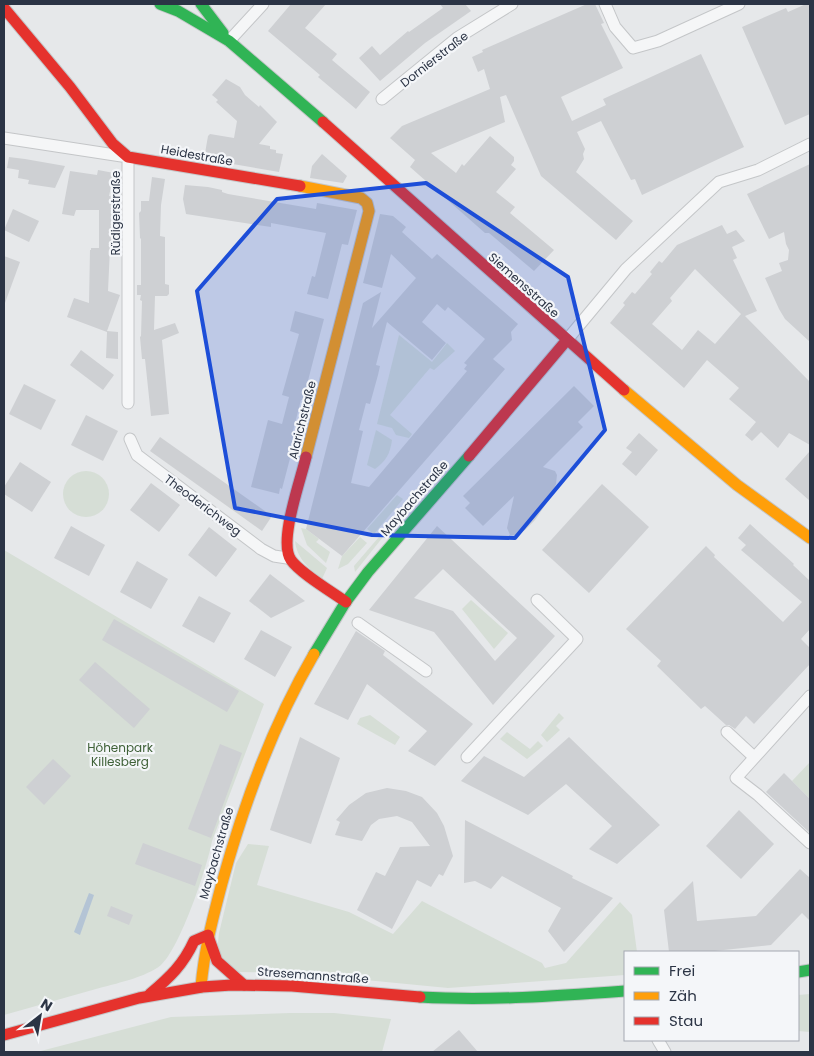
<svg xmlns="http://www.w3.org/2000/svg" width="814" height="1056" font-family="Poppins,sans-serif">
	<rect width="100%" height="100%" fill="#e6e8ea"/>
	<!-- green -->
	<g fill="#d6ded6">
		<path d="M399 335 432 362 447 343 455 351 434 370 430 368 390 415 412 434 409 438 396 435 392 428 377 424Z"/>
		<path d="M376 430 392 440C390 454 386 461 375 469L367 465Z"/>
		<circle cx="86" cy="494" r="23"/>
		<path d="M397 495 403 499 374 534 367 529Z"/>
		<path d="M415 495 417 497 387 532 355 572 354 566Z"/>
		<path d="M301 528 306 529 319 539 316 542 330 552 326 563 307 545Z"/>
		<path d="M360 537 367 543 348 564 338 569 342 556Z"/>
		<path d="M295 541 327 568 322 579C309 568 297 559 295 541Z"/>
		<path d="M4 550 264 704 212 841C207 868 180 948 161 965 147 977 114 984 96 989 65 998 35 1006 4 1015Z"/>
		<path d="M471 600 508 633 494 649 462 609Z"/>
		<path d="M559 713 564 718 556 726 560 730 547 742 541 735Z"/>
		<path d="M370 715 400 737 395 745 357 724 360 718Z"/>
		<path d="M507 732 530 749 538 741 543 746 527 759 500 739Z"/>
		<path d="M810 762V799L792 781Z"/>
		<path d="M248 844 269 846 257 885 349 912 393 934 422 901 542 963 545 968 566 963 620 902 632 915 637 952H625V975L448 988 293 973 237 972 217 952 219 933 236 863Z"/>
		<path d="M810 994V1032L798 1031V995Z"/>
		<path d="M290 1013H334L391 1019 382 1052H37L171 1017Z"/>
	</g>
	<!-- water -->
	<path fill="#b4c4d5" d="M89 893 94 895 80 935 74 932Z"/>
	<!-- building -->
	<g fill="#ced0d3" fill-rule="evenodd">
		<path d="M291 4H326L305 28 337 54 332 60 370 92 356 109 318 77 320 75 268 31Z"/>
		<path d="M440 4H465L471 11 425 43 380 81 359 58 372 46 380 55 408 31 409 32 443 8Z"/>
		<path d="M587 4H595L604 23 601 24 623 68 561 97 572 121 606 105 603 99 701 54 744 147 642 195 635 179 631 180 601 121 577 132 585 149 583 154 584 159 576 172 633 221 616 240 541 176 506 95 500 97 505 122 431 153 456 173 462 164 464 166 490 136 514 157V161L511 165 516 169 496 192 515 207 510 213 554 250 534 271 489 233H485L410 167 415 160 390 138 402 126 490 89 484 69 478 72 472 57 483 52 482 50Z"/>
		<path d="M806 4H810V114L785 125 742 27 786 8 788 12Z"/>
		<path d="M226 79 240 87 245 95 259 107 260 105 277 122 259 144 270 146V149L276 150V153L283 154 279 172 204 159 208 136 210 134 234 138 237 121 216 102 218 100 212 95Z"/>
		<path d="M322 154 347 176 343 183 310 178 312 166Z"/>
		<path d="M9 157 25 159 65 166 55 188 28 184 29 180 18 178 19 170 7 168Z"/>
		<path d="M810 164V342L785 319 779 309 765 278 782 271 779 263 788 260 789 250 786 244 784 232 769 239 747 194Z"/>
		<path d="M98 170 114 173 109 196 115 197 114 248H110L108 291 120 295 107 331 118 332V359L106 358 107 332 67 317 74 298 89 303 90 250H91V248H99V210H76L74 216 62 214 70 171 97 175Z"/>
		<path d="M152 177 165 179 161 205 160 236 165 237V284L169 285V294L167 296H155L154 330 175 323 179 333 162 340 169 414 151 416 145 359H142L140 337 141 336 142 301 140 300 141 295H137V285H141V239L140 238 139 213 141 211V201H149Z"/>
		<path d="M185 185 208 187 222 190V192L228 194 316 209 317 203 357 210 348 245 342 244 328 299 307 294 312 276 315 277 326 233 271 223V227L186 214 183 199Z"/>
		<path d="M13 209 39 221 29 242 4 230Z"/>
		<path d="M380 214 393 216 406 227 402 232 432 259 437 254 518 324 511 332 512 340 493 359 505 369 342 556 306 529 363 303 381 292 372 328 416 278 391 254 382 288 363 283ZM437 304 445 311 448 307 485 339 464 363 467 365 464 369 467 371 369 487 351 483 363 431 359 430 366 403 370 404 378 375 380 366 376 365 387 322 432 360 446 343 422 322Z"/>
		<path d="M722 225 727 234 736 230 745 241 732 247 737 258 733 260 757 311 745 316 810 382V445L789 433 778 448 761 432 752 441 745 435 756 422 729 399 739 388 707 360 684 388 610 323 625 305 623 303 632 292 635 294 652 274 650 272 659 261 662 263 677 245ZM695 269 741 314 715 344 698 330 682 350 652 324 672 301 670 298Z"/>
		<path d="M4 256 20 262 5 303H4Z"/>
		<path d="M295 311 324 319 303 400H301L293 431 294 432 291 447H293L282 489 280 488 279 494 251 487 268 420 282 424 289 397 282 395 299 334 290 331Z"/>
		<path d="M81 350 114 375 103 390 70 365Z"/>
		<path d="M24 384 56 400 41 430 9 414Z"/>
		<path d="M574 386 594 406 578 422 583 427 543 467 555 471 557 475 556 484 548 501 535 520 525 530 516 535H510L507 528 514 496 483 526 465 508 470 503 463 496Z"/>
		<path d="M86 415 118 431 103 461 71 445Z"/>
		<path d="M639 433 658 450 636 476 622 464 632 452 626 448Z"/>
		<path d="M160 437 272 516 262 531 150 451Z"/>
		<path d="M810 451V501L785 479Z"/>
		<path d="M20 462 51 482 32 512 4 494V487Z"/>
		<path d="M151 483 180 505 159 532 130 510Z"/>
		<path d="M602 484 649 527 589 593 542 550Z"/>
		<path d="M750 524 794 564 793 565 810 581V629L801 639 810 648V664L754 724 746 716 735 729 729 725H726L705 706 701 709 657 666 661 661 626 629 706 546 715 555 714 557 783 622 802 602 741 550 746 545 738 538Z"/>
		<path d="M71 526 105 545 89 576 54 558Z"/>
		<path d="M437 526 555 636 493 705 434 632 369 610ZM443 569 517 638 495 661 453 611 414 598Z"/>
		<path d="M209 527 237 549 216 577 188 555Z"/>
		<path d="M137 561 168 579 151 609 120 592Z"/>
		<path d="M270 574 305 601 271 618 249 601Z"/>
		<path d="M199 596 231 613 214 643 182 626Z"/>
		<path d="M114 619 239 691 227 712 102 640Z"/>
		<path d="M261 630 292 647 275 677 244 659Z"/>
		<path d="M356 631 385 651 383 655 473 724 435 766 408 751 427 731 367 684 348 720 314 704Z"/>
		<path d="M95 662 150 709 134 728 79 680Z"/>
		<path d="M300 737 340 758 311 844 270 830Z"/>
		<path d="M569 737 660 825 617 864 589 849 612 826 566 784 528 815 461 781 484 756 524 777Z"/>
		<path d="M220 744 242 753 211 838 188 829Z"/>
		<path d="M53 759 71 776 44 805 26 787Z"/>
		<path d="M784 773 810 799V833L766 792Z"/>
		<path d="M387 788 406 791 422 797 437 813 444 826 453 856 443 876 439 874 431 887 417 880 392 929 357 910 376 872 385 876 400 847 430 846 412 822 397 816 379 819 371 825 362 841 335 835 340 822 336 820 349 805 366 793Z"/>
		<path d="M739 810 774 844 741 879 706 846Z"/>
		<path d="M465 820 573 876 572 878 613 898 564 952 548 931 561 908 502 876 491 889 475 881 464 883Z"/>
		<path d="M143 843 202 865 195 886 135 864Z"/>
		<path d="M800 869 810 878V921L802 913 771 945 705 952H669L664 910 693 881 697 921 756 916Z"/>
		<path d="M111 906 133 915 129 925 107 916Z"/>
		<path d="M459 1030 478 1052H432Z"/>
	</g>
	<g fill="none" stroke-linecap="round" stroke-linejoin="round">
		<defs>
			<g id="street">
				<path d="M605 4 615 27 633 48 658 41 739 4"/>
				<path d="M229 41 263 4"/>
				<path d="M382 99 457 38 512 4"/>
				<path d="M4 138 128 157V403"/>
				<path d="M566 341 626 269 719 182 758 170 810 144"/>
				<path d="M130 439 137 455 261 549 274 556 287 558"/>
				<path d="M358 623 426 671"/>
				<path d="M810 696 736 778 758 795 810 843"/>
				<path d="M727 732 754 757"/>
				<path d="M467 757 577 639 537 600"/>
				<path d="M658 1040 665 1052"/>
			</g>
			<g id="fast">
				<path d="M160 4 178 11 229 41 323 122"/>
				<path d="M201 4 223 33"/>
				<path d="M314 654 345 603 368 572 469 456"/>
				<path d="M798 972 810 970"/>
				<path d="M420 997C489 1001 557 996 625 991"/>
			</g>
			<g id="slow">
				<path d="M300 186 361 198 367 203 369 211 306 457"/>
				<path d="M624 390 737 485 810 538"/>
				<path d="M201 987C204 951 213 917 222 883 244 803 272 726 314 654"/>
			</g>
			<g id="jam">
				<path d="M4 8 70 87 113 144 128 157 300 186"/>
				<path d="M323 122 624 390"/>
				<path d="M469 456 566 341"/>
				<path d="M306 457C301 479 278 542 291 560 300 573 332 592 346 602"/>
				<path d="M208 936 217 961 244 985"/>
				<path d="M150 994C170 977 183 965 194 941L208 935"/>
				<path d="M4 1035 139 998 202 987 232 985 292 986 420 997"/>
			</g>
		</defs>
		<!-- street casing -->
		<use href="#street" stroke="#c4c6c8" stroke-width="13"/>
		<!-- fast casing -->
		<use href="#fast" stroke="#c4c6c8" stroke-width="13"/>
		<!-- slow casing -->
		<use href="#slow" stroke="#c4c6c8" stroke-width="13"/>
		<!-- jam casing -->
		<use href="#jam" stroke="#c4c6c8" stroke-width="13"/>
		<!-- street -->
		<use href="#street" stroke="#f5f6f7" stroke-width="11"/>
		<!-- fast -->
		<use href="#fast" stroke="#30b455" stroke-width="11"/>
		<!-- slow -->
		<use href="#slow" stroke="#ff9f0a" stroke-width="11"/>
		<!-- jam -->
		<use href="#jam" stroke="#e5322d" stroke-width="11"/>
	</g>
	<!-- marked area -->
	<path fill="#1d4ed8" fill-opacity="0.2" stroke="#1d4ed8" stroke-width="4" stroke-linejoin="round" d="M426 183 568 277 605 430 515 538 372 535 235 508 197 291 277 199Z"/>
	<g text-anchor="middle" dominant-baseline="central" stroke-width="4.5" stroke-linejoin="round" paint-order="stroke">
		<!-- street labels -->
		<g font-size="12" fill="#2b3445" stroke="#f4f6f9">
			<text transform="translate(434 59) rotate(-38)">Dornierstraße</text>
			<text transform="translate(197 155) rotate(10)">Heidestraße</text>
			<text transform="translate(115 213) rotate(-90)">Rüdigerstraße</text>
			<text transform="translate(524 285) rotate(42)">Siemensstraße</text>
			<text transform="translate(302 420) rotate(-76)">Alarichstraße</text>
			<text transform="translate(414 498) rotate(-49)">Maybachstraße</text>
			<text transform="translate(203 505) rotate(37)">Theoderichweg</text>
			<text transform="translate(216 853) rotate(-74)">Maybachstraße</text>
			<text transform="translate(313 975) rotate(4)">Stresemannstraße</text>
		</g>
		<!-- park labels -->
		<g font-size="12" fill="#3f6138" stroke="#f4f6f9">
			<text x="120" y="747">Höhenpark<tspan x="120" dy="14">Killesberg</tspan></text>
		</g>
	</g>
	<!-- border -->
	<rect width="814" height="1056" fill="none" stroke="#2b3445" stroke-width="10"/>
	<!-- legend -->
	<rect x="624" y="951" width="175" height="90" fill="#f4f6f9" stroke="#a4a8b1"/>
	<rect x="634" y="967" width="25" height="8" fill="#30b455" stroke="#a4a8b1"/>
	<text x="669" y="976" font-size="15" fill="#2b3445">Frei</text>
	<rect x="634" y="992" width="25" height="8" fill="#ff9f0a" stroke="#a4a8b1"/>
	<text x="669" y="1001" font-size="15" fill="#2b3445">Zäh</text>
	<rect x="634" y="1017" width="25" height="8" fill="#e5322d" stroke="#a4a8b1"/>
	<text x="669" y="1026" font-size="15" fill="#2b3445">Stau</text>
	<!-- north arrow -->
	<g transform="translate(40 1016) rotate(31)" stroke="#f4f6f9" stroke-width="4" paint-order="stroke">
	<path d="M0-4L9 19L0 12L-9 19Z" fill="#2b3445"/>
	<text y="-8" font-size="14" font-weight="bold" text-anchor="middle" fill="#2b3445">N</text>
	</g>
</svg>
